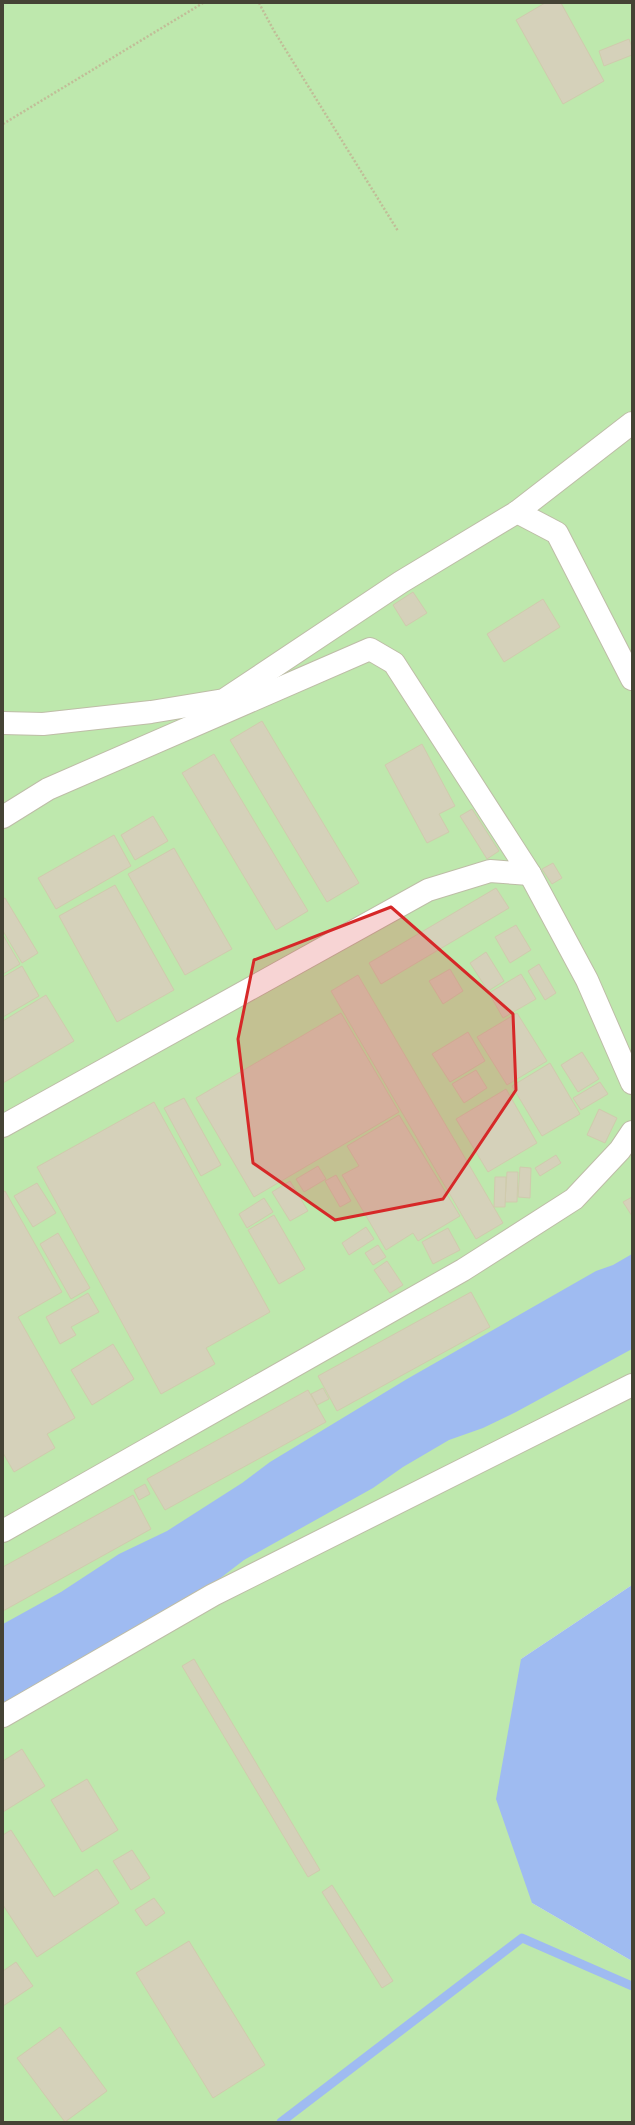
<svg xmlns="http://www.w3.org/2000/svg" width="635" height="2125" font-family="'Open Sans',sans-serif">
	<rect width="100%" height="100%" fill="#f3f2e5"/>
	<!-- green -->
	<path fill="#bee8ad" d="M3 3H632V1585L521 1659 532 1903 632 1961V2122H3Z"/>
	<!-- water -->
	<g fill="#9fbbf1">
		<path d="M632 1254V1349L516 1412 483 1428 449 1440 403 1467 373 1488 244 1560 201 1593 3 1704V1624L61 1592 119 1554 167 1531 242 1483 270 1462 407 1379 596 1271 613 1265Z"/>
		<path d="M632 1585V1961L532 1903 496 1799 521 1659Z"/>
	</g>
	<g fill="none" stroke-linecap="round" stroke-linejoin="round">
		<!-- stream -->
		<path stroke="#9fbbf1" stroke-width="9" d="M281 2122 522 1938 632 1986"/>
	</g>
	<!-- building -->
	<g fill="#d5d1ba" stroke="#d0cbad">
		<path d="M545 3H561L604 81 563 104 516 20Z"/>
		<path d="M629 39 632 47V55L604 66 599 51Z"/>
		<path d="M413 592 427 613 406 626 393 605Z"/>
		<path d="M543 599 560 627 504 662 487 634Z"/>
		<path d="M262 721 359 883 327 902 230 740Z"/>
		<path d="M422 744 455 806 439 814 449 832 427 843 385 765Z"/>
		<path d="M214 754 308 911 276 930 182 773Z"/>
		<path d="M472 809 499 851 487 859 460 816Z"/>
		<path d="M153 816 168 841 135 860 121 835Z"/>
		<path d="M114 835 131 866 56 909 38 878Z"/>
		<path d="M174 848 232 949 185 975 128 874Z"/>
		<path d="M553 863 562 878 552 884 542 869Z"/>
		<path d="M115 885 174 990 117 1022 59 916Z"/>
		<path d="M496 888 509 908 381 984 369 963Z"/>
		<path d="M5 898 38 953 22 963 3 931V899Z"/>
		<path d="M516 925 531 950 510 963 495 937Z"/>
		<path d="M3 935 20 964 3 974Z"/>
		<path d="M486 952 504 981 488 991 470 963Z"/>
		<path d="M539 964 556 993 545 1000 528 971Z"/>
		<path d="M22 966 39 996 3 1017V977Z"/>
		<path d="M450 969 463 991 443 1004 429 981Z"/>
		<path d="M521 974 536 999 503 1018 489 993Z"/>
		<path d="M358 975 503 1223 476 1239 331 991Z"/>
		<path d="M46 995 74 1041 3 1083V1021Z"/>
		<path d="M341 1013 399 1112 254 1197 196 1098Z"/>
		<path d="M517 1013 547 1061 507 1085 477 1037Z"/>
		<path d="M468 1032 485 1061 450 1082 432 1054Z"/>
		<path d="M582 1052 599 1079 578 1092 561 1065Z"/>
		<path d="M550 1063 580 1114 542 1136 512 1086Z"/>
		<path d="M476 1070 487 1088 464 1103 452 1084Z"/>
		<path d="M600 1082 608 1094 581 1110 573 1098Z"/>
		<path d="M506 1089 537 1143 488 1172 456 1119Z"/>
		<path d="M184 1098 221 1165 201 1176 164 1108Z"/>
		<path d="M154 1102 270 1312 206 1348 215 1364 161 1394 37 1167Z"/>
		<path d="M599 1109 617 1118 605 1143 587 1135Z"/>
		<path d="M399 1115 460 1216 418 1241 413 1233 386 1250 342 1175 359 1166 347 1146Z"/>
		<path d="M556 1155 561 1163 540 1176 535 1168Z"/>
		<path d="M318 1166 326 1179 304 1192 296 1179Z"/>
		<path d="M520 1167 531 1168 530 1198 518 1197Z"/>
		<path d="M507 1172H518L517 1202H505Z"/>
		<path d="M336 1175 351 1201 340 1207 325 1181Z"/>
		<path d="M495 1177H506L505 1207H494Z"/>
		<path d="M290 1181 308 1211 290 1221 272 1192Z"/>
		<path d="M37 1183 56 1213 33 1227 14 1196Z"/>
		<path d="M5 1191 62 1292 18 1317 75 1418 47 1434 55 1448 14 1472 3 1453V1192Z"/>
		<path d="M632 1197V1216L623 1202Z"/>
		<path d="M264 1198 273 1212 247 1228 239 1214Z"/>
		<path d="M274 1215 305 1269 279 1284 248 1230Z"/>
		<path d="M366 1227 374 1239 349 1255 342 1243Z"/>
		<path d="M448 1228 460 1250 433 1264 422 1242Z"/>
		<path d="M58 1233 90 1288 71 1299 40 1244Z"/>
		<path d="M378 1245 386 1257 373 1265 365 1253Z"/>
		<path d="M387 1261 403 1285 390 1293 374 1270Z"/>
		<path d="M471 1292 490 1327 337 1411 318 1376Z"/>
		<path d="M88 1293 99 1312 71 1327 76 1335 60 1344 46 1317Z"/>
		<path d="M113 1344 134 1379 92 1405 71 1370Z"/>
		<path d="M323 1388 329 1399 317 1405 311 1394Z"/>
		<path d="M308 1390 326 1422 165 1510 147 1479Z"/>
		<path d="M145 1484 150 1494 139 1500 134 1490Z"/>
		<path d="M133 1495 151 1529 3 1611V1567Z"/>
		<path d="M194 1659 320 1870 308 1877 182 1666Z"/>
		<path d="M22 1749 45 1786 3 1812V1761Z"/>
		<path d="M87 1779 118 1830 82 1852 51 1800Z"/>
		<path d="M11 1830 54 1897 97 1869 119 1903 37 1957 3 1905V1835Z"/>
		<path d="M132 1850 150 1878 131 1890 113 1861Z"/>
		<path d="M332 1885 393 1981 382 1988 322 1892Z"/>
		<path d="M154 1898 165 1913 146 1926 135 1910Z"/>
		<path d="M189 1941 265 2065 213 2098 136 1973Z"/>
		<path d="M16 1962 33 1986 3 2006V1971Z"/>
		<path d="M60 2027 107 2091 65 2122 17 2058Z"/>
	</g>
	<g fill="none" stroke-linecap="round" stroke-linejoin="round">
		<defs>
			<g id="minor">
				<path d="M517 512 557 533 632 679"/>
				<path d="M3 723 43 724 151 712 224 700 401 582 517 512 632 423"/>
				<path d="M3 817 48 789 370 649 394 663 530 874 490 871 428 890 3 1126"/>
				<path d="M530 874 587 980 632 1083"/>
				<path d="M3 1531 463 1270 574 1199 620 1150 632 1132"/>
				<path d="M3 1716 213 1595 632 1385"/>
			</g>
		</defs>
		<!-- minor casing -->
		<use href="#minor" stroke="#bebda7" stroke-width="24"/>
		<!-- path -->
		<g stroke="#c1bd98" stroke-width="2.5" stroke-dasharray="2 2" stroke-linecap="butt">
			<path d="M259 3 274 31 398 231"/>
			<path d="M3 124 203 3"/>
		</g>
		<!-- minor -->
		<use href="#minor" stroke="#fff" stroke-width="22"/>
	</g>
	<!-- marked area -->
	<path fill="#d62828" fill-opacity="0.2" stroke="#d62828" stroke-width="3" stroke-linejoin="round" d="M391 907 513 1014 516 1090 443 1199 335 1220 253 1163 238 1039 254 960Z"/>
	<!-- border -->
	<rect width="635" height="2125" fill="none" stroke="#454335" stroke-width="8"/>
</svg>
